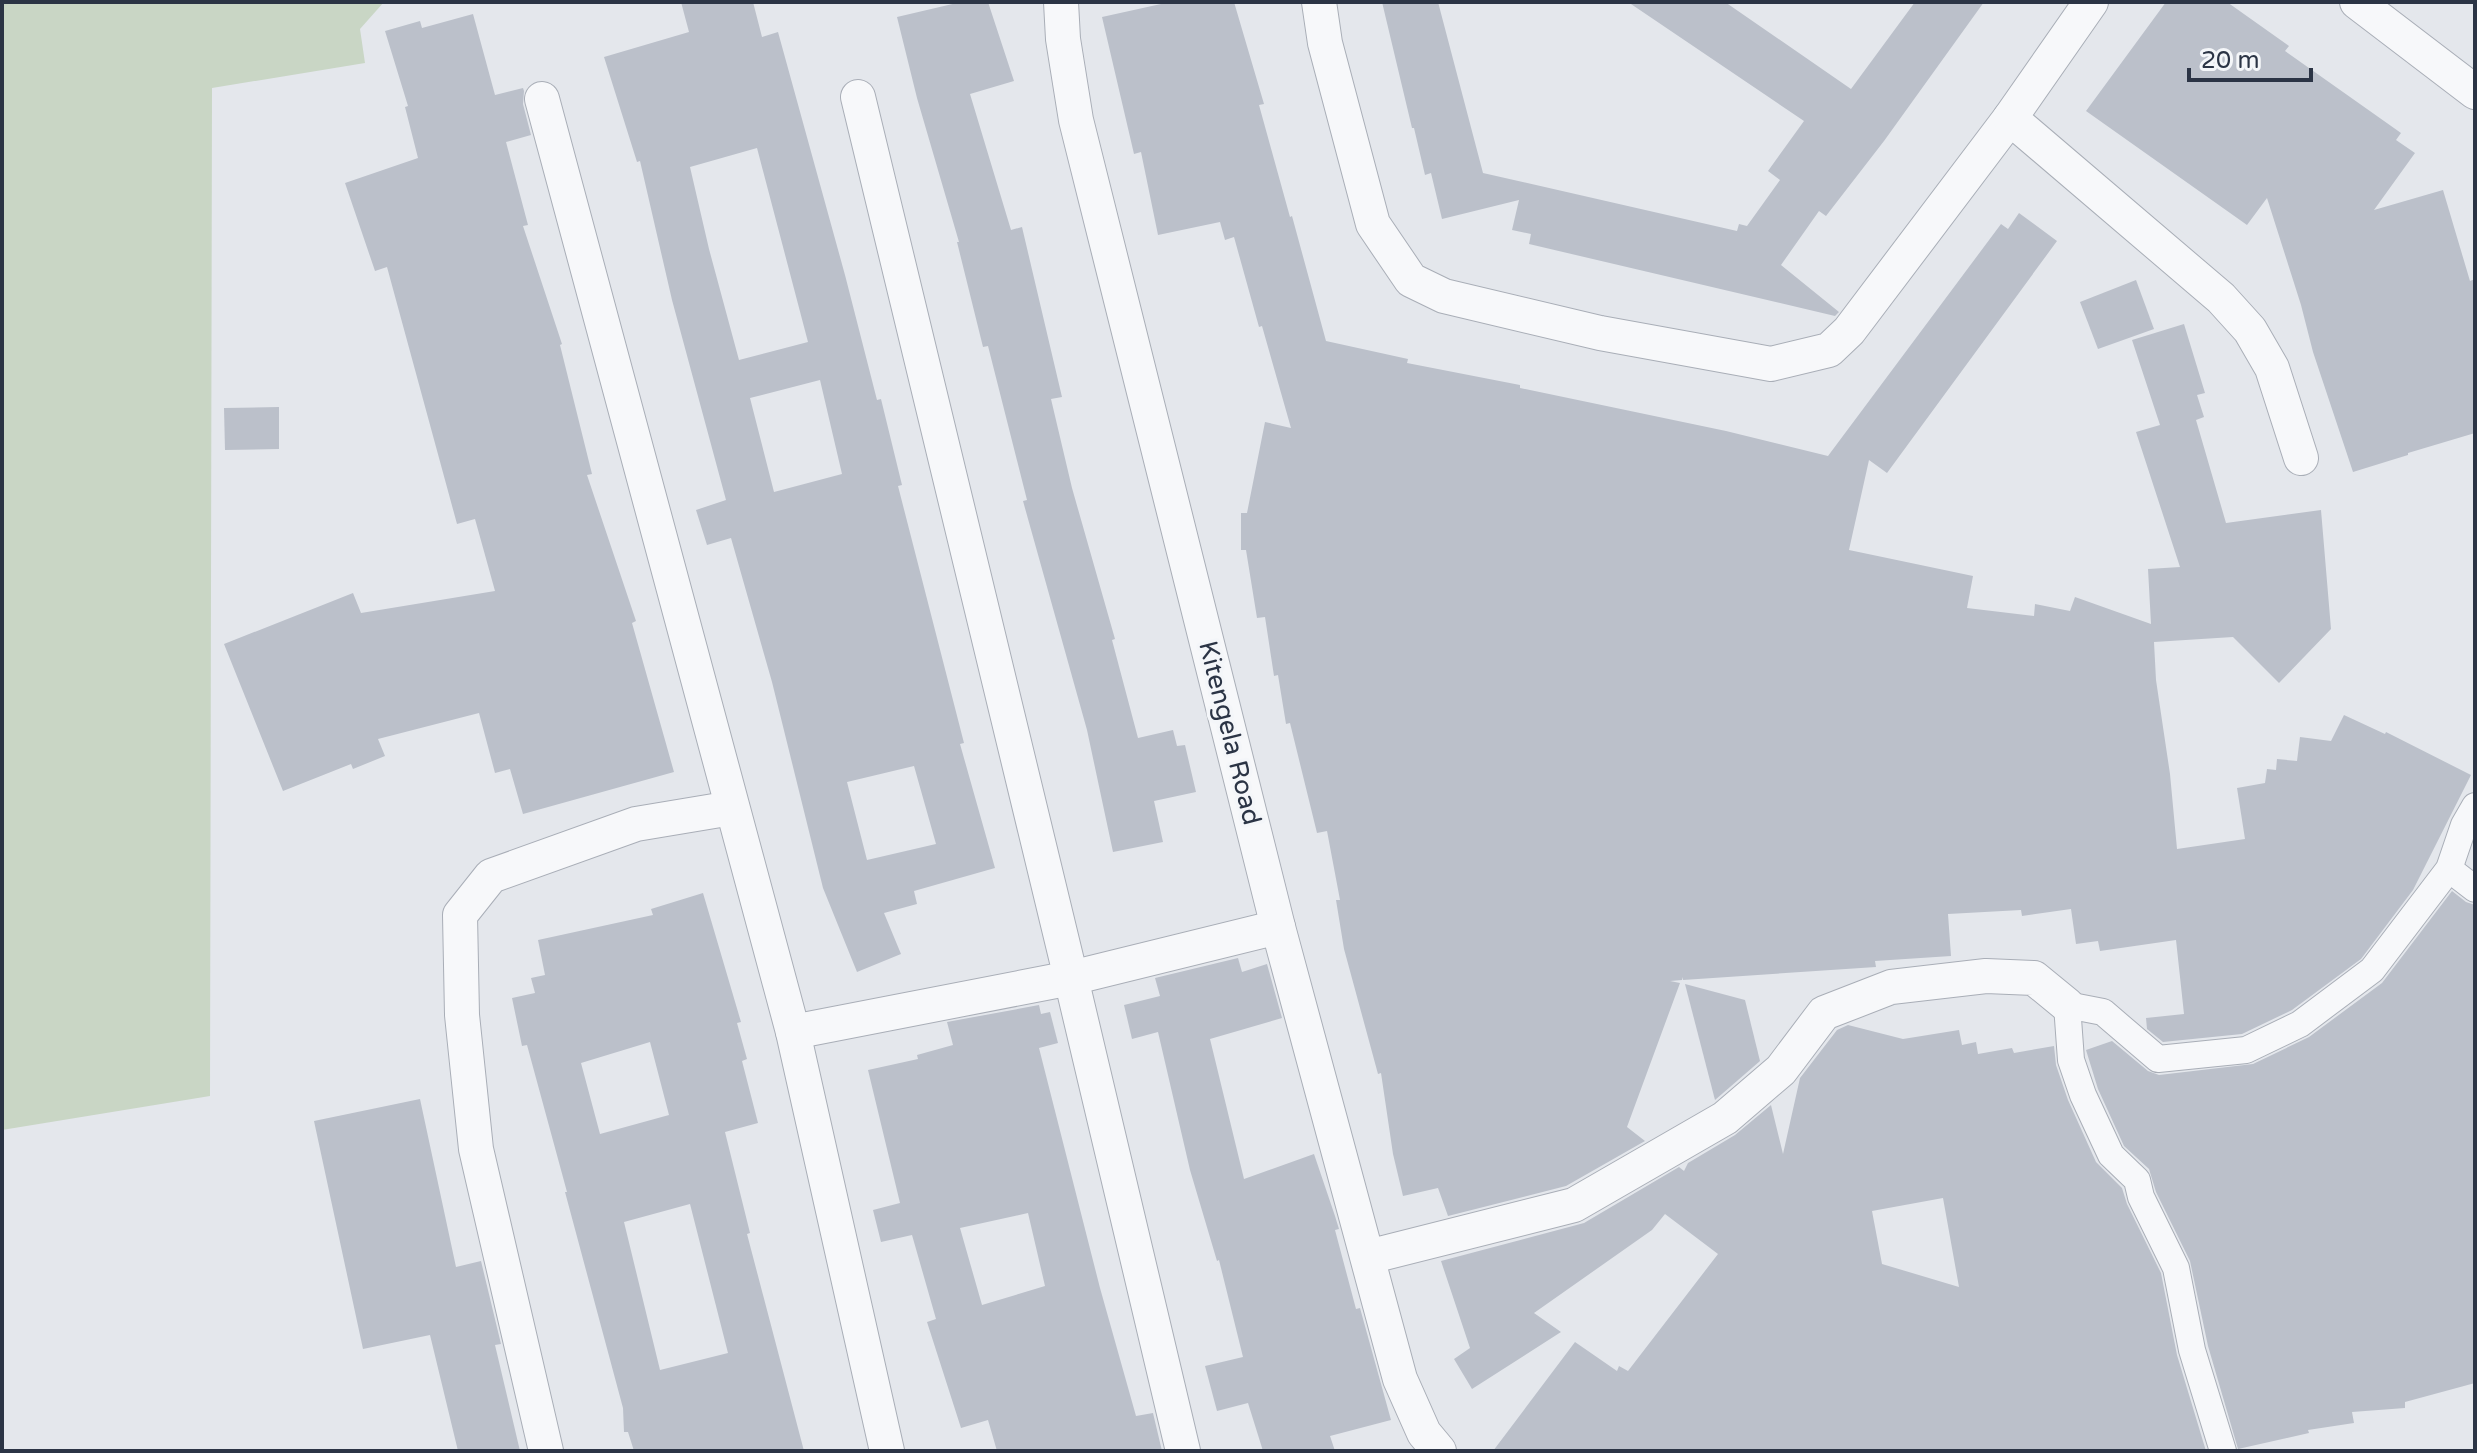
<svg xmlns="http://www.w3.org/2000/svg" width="2477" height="1453" font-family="'Varela Round',sans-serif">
	<rect width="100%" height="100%" fill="#e4e7ec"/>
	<!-- green -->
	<path fill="#c9d6c5" d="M2 2H384L360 29 365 63 212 88 210 1096 2 1130Z"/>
	<!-- building -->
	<g fill="#bbc0ca" fill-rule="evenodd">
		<path d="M681 2H753L762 37 778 32 845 275 877 400 881 399 902 485 898 486 964 743 960 744 995 868 914 891 917 904 884 913 901 954 857 972 823 888 772 682 731 538 707 545 696 510 726 500 672 300 640 161 637 162 604 57 689 32ZM757 148 808 342 739 360 709 249 690 167ZM820 380 842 474 774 492 750 398ZM914 766 936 844 867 860 847 782Z"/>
		<path d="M961 2H988L1014 81 970 94 1011 230 1022 227 1062 397 1051 399 1072 488 1115 639 1112 640 1138 738 1173 730 1177 746 1185 745 1196 792 1154 801 1163 842 1113 852 1087 730 1023 501 1027 500 988 346 983 347 957 242H959L917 98 897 17Z"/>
		<path d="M1170 2H1234L1264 104 1259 105 1290 217 1292 216 1326 341 1408 359 1407 363 1520 385V388L1726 431 1828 456 2001 224 2008 229 2019 213 2057 241 1887 473 1869 460 1849 550 1973 576 1967 608 2034 616 2035 604 2070 611 2075 597 2151 624 2148 569 2180 567 2136 432 2160 425 2132 340 2184 324 2205 393 2197 395 2204 417 2196 420 2226 523 2321 510 2331 629 2279 683 2233 637 2154 642 2156 680 2170 774 2177 849 2245 839 2237 788 2265 783 2267 769 2276 770 2277 759 2297 761 2300 737 2331 741 2344 715 2385 734 2386 732 2471 775 2413 890 2361 959 2292 1010 2242 1034 2163 1042 2147 1029 2146 1018 2184 1014 2176 940 2100 951 2098 941 2076 944 2071 909 2022 916 2021 910 1948 914 1951 956 1875 961 1876 967 1683 980V977L1682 980 1670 981 1680 983 1627 1127 1645 1141 1566 1186 1448 1216 1438 1188 1403 1196 1393 1154 1381 1073 1378 1074 1344 949 1336 900H1340L1327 831 1317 833 1290 723 1286 724 1278 675 1274 676 1265 617 1257 618 1246 550H1241V513H1247L1265 422 1291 428 1262 326 1259 327 1234 237 1225 240 1220 222 1158 235 1141 152 1134 154 1102 17Z"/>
		<path d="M1382 2H1438L1483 173 1737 231 1739 224 1747 226 1780 180 1768 171 1804 121 1628 2H1725L1851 89 1915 2H1984L1884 141 1826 216 1819 211 1781 265 1839 312 1835 316 1529 244 1531 234 1512 230 1519 200 1442 219 1431 173 1425 175 1414 128H1412Z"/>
		<path d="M2166 2H2227L2289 46 2285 51 2401 133 2396 140 2415 153 2374 210 2443 190 2470 281 2475 279V433L2408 453V455L2353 472 2313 352 2301 305 2267 198 2247 225 2086 111Z"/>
		<path d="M473 14 495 95 523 88 524 91 523 104 531 135 506 142 528 225 523 226 562 344 560 345 592 474 587 475 636 621 632 623 674 772 523 814 510 769 495 773 479 713 378 739 385 756 353 769 351 764 283 791 224 644 353 593 361 613 495 591 475 519 457 524 387 267 375 271 345 183 418 158 405 107 408 106 385 31 420 21 422 28Z"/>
		<path d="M2136 280 2154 329 2098 349 2080 302Z"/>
		<path d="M279 407V449L225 450 224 408Z"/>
		<path d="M2452 891 2466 902 2475 905V1383L2405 1402V1408L2352 1412 2354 1423 2308 1430 2309 1433 2238 1449 2208 1346 2190 1261 2156 1192 2149 1169 2124 1146 2098 1089 2086 1050 2112 1041 2148 1071 2159 1075 2253 1064 2309 1037 2382 983Z"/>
		<path d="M703 893 741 1022 737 1023 747 1059 742 1061 758 1123 725 1132 750 1233 747 1234 804 1451H634L628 1432H624L623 1408 565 1192H567L527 1045 522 1046 512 998 535 993 531 978 545 975 538 940 653 915 651 909ZM650 1042 669 1115 600 1134 581 1063ZM690 1204 728 1353 660 1370 624 1222Z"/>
		<path d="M1238 958 1242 972 1267 964 1282 1018 1210 1039 1244 1179 1314 1154 1335 1216 1339 1229 1335 1230 1356 1309 1360 1308 1391 1420 1330 1436 1335 1451H1263L1248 1403 1217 1411 1205 1366 1243 1357 1219 1260 1217 1261 1190 1170 1158 1032 1132 1039 1124 1005 1160 996 1155 978Z"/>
		<path d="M1685 984 1745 1000 1760 1061 1715 1100Z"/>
		<path d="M1039 1005 1041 1014 1050 1012 1058 1043 1039 1048 1100 1288 1136 1416 1153 1413 1162 1451H997L988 1420 961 1428 927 1322 936 1319 912 1235 881 1242 873 1210 900 1203 868 1070 918 1059 917 1055 953 1045 947 1022ZM1028 1213 1045 1286 982 1305 960 1228Z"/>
		<path d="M1848 1025 1903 1039 1959 1030 1962 1045 1976 1042 1978 1054 2012 1048 2014 1053 2054 1046 2056 1065 2068 1100 2096 1162 2122 1188 2127 1204 2161 1273 2177 1355 2206 1451H1493L1575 1342 1617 1371 1619 1366 1628 1371 1718 1254 1665 1214 1652 1230 1534 1313 1561 1332 1472 1389 1454 1359 1470 1348 1441 1261 1584 1223 1679 1167 1684 1171 1688 1163 1735 1135 1771 1105 1783 1154 1800 1078 1837 1030ZM1943 1198 1959 1287 1882 1264 1872 1211Z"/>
		<path d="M420 1099 456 1267 481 1261 501 1344 495 1345 520 1451H458L430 1335 363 1349 314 1121Z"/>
	</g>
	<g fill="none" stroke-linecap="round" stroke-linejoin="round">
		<defs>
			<g id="pedestrian">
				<path d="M2449 869 2475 889"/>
				<path d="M2223 1451 2192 1350 2176 1268 2141 1197 2137 1180 2111 1155 2083 1095 2071 1060 2067 1005 2103 1012 2158 1059 2246 1050 2300 1024 2372 970 2449 869 2464 825 2475 806"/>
			</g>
			<g id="minor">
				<path d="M1061 2 1063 39 1076 120 1278 927 1400 1379 1424 1433 1439 1451"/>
				<path d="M1319 2 1325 43 1373 224 1411 280 1444 296 1600 333 1771 364 1829 350 1849 331 2010 118 2091 2"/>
				<path d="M2357 2 2475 92"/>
				<path d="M858 97 1071 978 1183 1451"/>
				<path d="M542 99 793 1032 887 1451"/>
				<path d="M2010 118 2221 298 2250 330 2272 368 2301 458"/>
				<path d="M793 1032 1071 978 1278 927"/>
				<path d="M1368 1257 1574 1205 1725 1118 1781 1070 1824 1013 1891 987 1986 976 2034 978 2067 1005"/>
				<path d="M546 1451 476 1149 462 1015 460 915 491 876 636 824 732 808"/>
			</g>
		</defs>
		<!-- pedestrian casing -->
		<use href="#pedestrian" stroke="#a9aeb7" stroke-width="28"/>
		<!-- minor casing -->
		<use href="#minor" stroke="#a9aeb7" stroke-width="36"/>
		<!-- pedestrian -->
		<use href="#pedestrian" stroke="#f7f8fa" stroke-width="26"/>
		<!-- minor -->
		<use href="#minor" stroke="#f7f8fa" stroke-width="34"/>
	</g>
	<g text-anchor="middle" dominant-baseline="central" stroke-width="7" stroke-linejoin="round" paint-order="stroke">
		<!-- street labels -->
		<g font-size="26" fill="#2b3445" stroke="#f4f6f9">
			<text transform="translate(1230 733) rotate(76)">Kitengela Road</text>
		</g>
	</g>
	<!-- border -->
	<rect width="2477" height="1453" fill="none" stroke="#2b3445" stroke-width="8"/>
	<!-- scale -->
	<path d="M2189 68v12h122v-12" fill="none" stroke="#2b3445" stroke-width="4"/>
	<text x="2201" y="68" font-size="24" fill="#2b3445" stroke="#f4f6f9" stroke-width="6" paint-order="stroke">20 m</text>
</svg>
